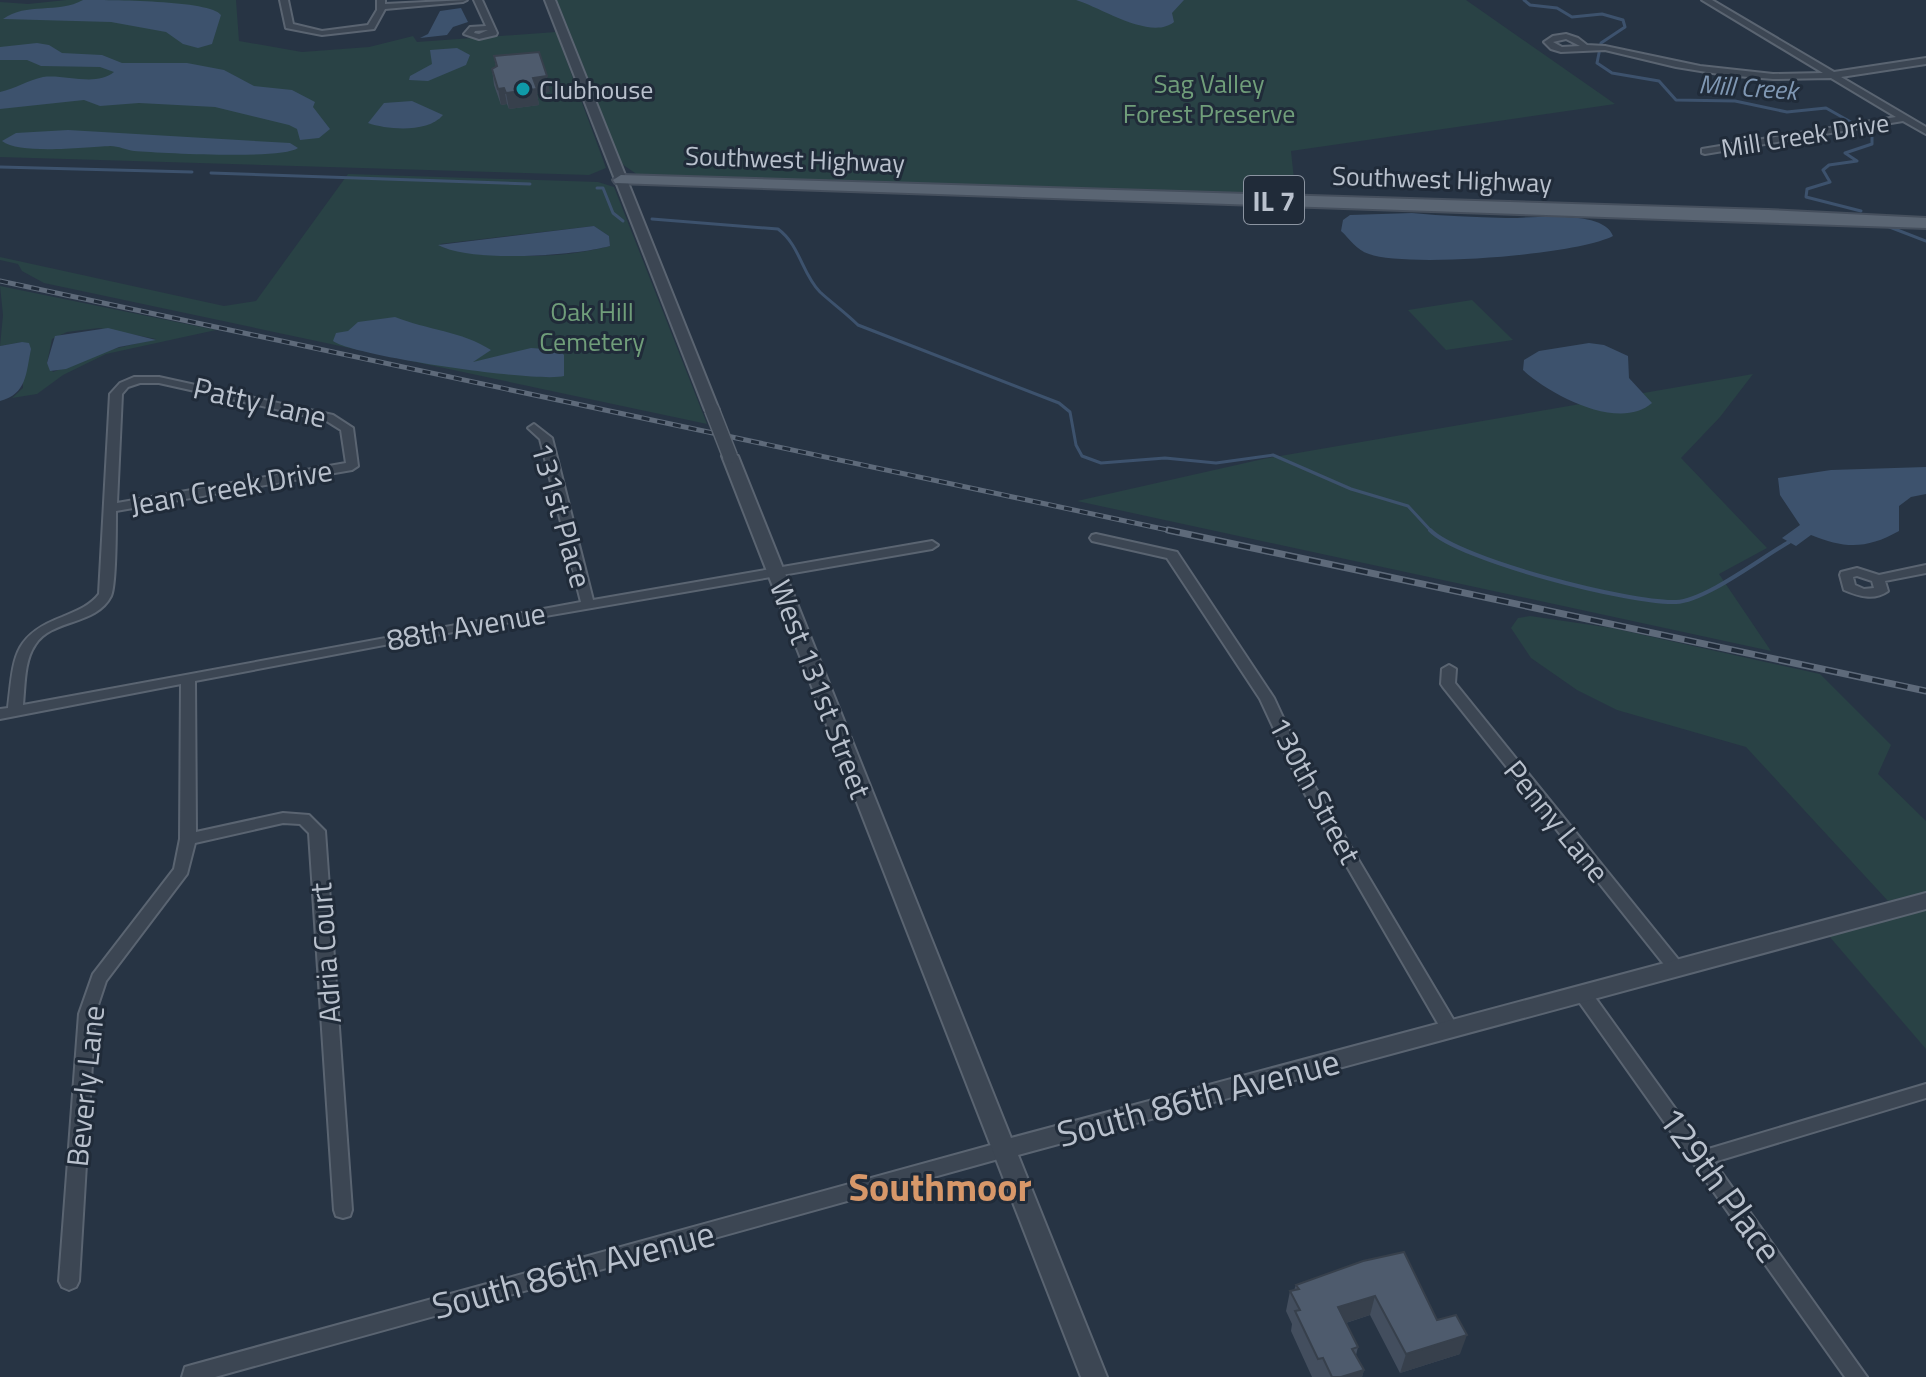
<svg xmlns="http://www.w3.org/2000/svg" width="1926" height="1377" font-family="'Titillium Web',sans-serif">
	<rect width="100%" height="100%" fill="#273444"/>
	<!-- green -->
	<g fill="#294245" fill-rule="evenodd">
		<path d="M66 0H236L239 41 302 52 369 47 413 36 417 42 556 32 606 168 589 175 0 157V2L28 4Z"/>
		<path d="M557 0H1466L1615 104 1291 151 1296 198 638 175 622 164Z"/>
		<path d="M348 174 598 182 614 187 707 424 44 283 22 271 18 264 0 260V257L224 306 256 301ZM594 226 609 236 610 246C557 260 497 258 444 248L440 244Z"/>
		<path d="M0 286 216 330 106 354 63 375 37 394 12 398 23 388 22 342 0 346 3 315ZM99 328 156 339 109 350 53 372 47 363 52 339 67 332Z"/>
		<path d="M1472 300 1513 340 1446 350 1408 310Z"/>
		<path d="M1753 374 1720 417 1681 458 1767 548 1719 574 1771 651 1077 501 1263 459Z"/>
		<path d="M1530 616 1612 628 1820 674 1891 745 1878 774 1926 821V892L1888 901 1746 747 1617 710 1577 690 1531 658 1511 628 1518 618Z"/>
		<path d="M1926 908V1049L1829 936Z"/>
	</g>
	<!-- water -->
	<g fill="#3d526d">
		<path d="M83 0C108 0 211 0 221 15L212 44 198 48 183 44 166 32 111 22 3 19C26 2 58 14 83 0Z"/>
		<path d="M1076 0H1184L1172 13 1174 22C1151 41 1100 7 1076 0Z"/>
		<path d="M461 8 468 22 453 27 447 35 420 38 428 34 440 11Z"/>
		<path d="M37 43 49 45 62 53 102 55 122 63H187L224 70 254 86 292 90 315 102 313 107 330 129 319 138 300 140 297 129 289 125 215 107 139 103 100 106 84 100 0 109V92C15 89 28 80 43 77 65 74 96 87 114 72L100 67 41 66 27 60H0V47Z"/>
		<path d="M457 48 470 55 466 65 428 81 409 80 410 76 432 64 430 50Z"/>
		<path d="M412 101 443 115C428 133 388 130 368 123L384 103Z"/>
		<path d="M68 130 290 143 298 148C281 160 162 153 134 151 126 150 119 146 110 146 86 147 20 155 2 141L16 133Z"/>
		<path d="M1412 213C1443 216 1475 217 1506 218 1529 219 1603 208 1613 236 1577 255 1407 268 1369 254 1356 250 1350 239 1341 231L1343 220 1350 215Z"/>
		<path d="M594 226 609 236 610 246C573 256 472 263 438 245Z"/>
		<path d="M395 317C427 330 462 331 491 350L473 362 531 348 560 350 564 355V376C538 383 353 356 333 341L336 333 348 331 358 322Z"/>
		<path d="M108 328 156 340 119 347 66 369 50 371 47 363 55 336Z"/>
		<path d="M22 342 29 343 31 349C26 373 27 394 0 401V346Z"/>
		<path d="M1589 343 1604 345 1628 356 1629 378 1652 403C1619 432 1549 394 1523 370L1524 360 1539 351Z"/>
		<path d="M1926 467V494L1911 497 1899 506V531C1867 549 1845 549 1811 535L1796 546 1782 538 1800 525 1780 495 1778 478 1831 470Z"/>
	</g>
	<g fill="none" stroke-linecap="round" stroke-linejoin="round">
		<!-- stream-far1 -->
		<g stroke="#3d526d" stroke-width="3">
			<path d="M1524 0 1530 5 1557 8 1572 17 1602 14 1623 20 1625 27 1601 43 1597 63 1612 73 1659 81 1676 100 1735 101 1787 112 1826 108 1872 134V144L1845 153 1857 161 1829 165 1823 170 1830 182 1807 189 1806 197 1861 211"/>
			<path d="M0 167 192 172"/>
			<path d="M211 173 530 184"/>
			<path d="M597 188H603L613 213 623 221"/>
			<path d="M652 219 778 229C800 245 802 274 820 292 832 303 846 313 858 325L1059 403 1070 412 1076 445 1082 456 1101 463 1165 458 1216 463 1273 455 1351 489 1408 506 1432 532"/>
			<path d="M1887 226 1926 241"/>
		</g>
		<!-- stream -->
		<path stroke="#3d526d" stroke-width="4" d="M1430 530C1459 560 1631 604 1676 602 1705 601 1761 558 1789 542"/>
		<defs>
			<g id="minor">
				<path d="M280 0H288L293 24 322 31 368 25 377 10V0H385V4L467 0 463 2 385 9 374 29 322 35 286 28Z"/>
				<path d="M474 0H482L497 33 496 35 479 39 464 34 470 27 486 26ZM488 30 479 34 474 33 475 31Z"/>
				<path d="M1702 0H1712L1834 72 1926 58V64L1841 77 1926 127V134L1903 121 1705 154 1702 153V149L1896 117 1831 78 1773 79 1725 75 1676 67 1605 50 1561 52 1551 49 1544 42 1553 36 1566 34 1578 38 1587 45 1605 46 1700 66 1773 74 1823 73ZM1566 39 1580 46 1562 47 1553 42Z"/>
				<path d="M134 377H159L333 415 353 428 358 466 352 470 116 511C116 526 116 586 111 596 96 626 52 618 35 645 24 661 25 686 23 705L581 602 540 439 528 428 534 424 552 438 593 600 932 541 938 545 932 549 442 634 195 681 196 832 283 813 309 815 325 831 352 1210 350 1216 343 1218 336 1216 334 1210 309 833 300 824 283 823 195 843 187 874 106 981 95 1014 79 1281 76 1287 69 1290 62 1287 59 1281 79 1014 93 974 174 869 180 839 181 684 0 719V709L8 708C14 660 11 636 62 617 76 611 90 606 99 594L110 394 120 383ZM140 383H159L325 420 341 430 346 463 117 503 122 394 128 387Z"/>
				<path d="M1096 534 1177 552 1274 698 1315 787 1456 1024 1459 1029 1456 1034 1450 1036 1444 1034 1301 787 1260 699 1167 558 1092 541 1090 538 1092 535Z"/>
				<path d="M1926 565V573L1885 581 1888 591C1874 601 1858 596 1844 590L1840 575 1841 572 1857 568 1879 575ZM1857 576 1872 581 1874 588 1864 589 1855 585 1853 577Z"/>
				<path d="M1449 665 1456 669 1455 683 1682 964 1684 968 1682 972 1676 974 1670 972 1443 687 1441 684 1442 669Z"/>
				<path d="M1583 987 1589 989 1705 1150 1926 1084V1098L1714 1162 1867 1377H1845L1577 999 1575 994 1577 989Z"/>
				<path d="M1002 1142 1008 1145 1011 1150 1008 1155 1002 1158 215 1377H182L185 1367 192 1365Z"/>
			</g>
			<g id="tertiary">
				<path d="M545 0H555L719 410 717 413H707L705 410Z"/>
				<path d="M730 451 738 456 1011 1138 1926 893V909L1018 1155 1107 1377H1081L722 456Z"/>
			</g>
			<path id="primary" d="M621 175 1768 210 1926 218V228L615 183 613 180Z"/>
		</defs>
		<!-- minor casing -->
		<use href="#minor" stroke="#5a6471" stroke-width="4"/>
		<!-- tertiary casing -->
		<use href="#tertiary" stroke="#5a6471" stroke-width="4"/>
		<!-- primary casing -->
		<use href="#primary" stroke="#454f5d" stroke-width="4"/>
		<!-- minor -->
		<use href="#minor" fill="#3c4653" fill-rule="evenodd"/>
		<!-- tertiary -->
		<use href="#tertiary" fill="#3c4653" fill-rule="evenodd"/>
		<!-- primary -->
		<use href="#primary" fill="#5a6573" fill-rule="evenodd"/>
		<defs>
			<path id="rail-far1" d="M0 281 1177 532"/>
			<path id="rail" d="M1168 530 1926 691"/>
		</defs>
		<!-- rail-far1 casing -->
		<use href="#rail-far1" stroke="#5e6a7a" stroke-width="5"/>
		<!-- rail casing -->
		<use href="#rail" stroke="#5e6a7a" stroke-width="7"/>
		<!-- rail-far1 -->
		<use href="#rail-far1" stroke="#202b39" stroke-width="3" stroke-dasharray="8" stroke-linecap="butt"/>
		<!-- rail -->
		<use href="#rail" stroke="#202b39" stroke-width="4" stroke-dasharray="12" stroke-linecap="butt"/>
		<defs>
			<path id="tertiary-bridge" d="M712 410 730 456"/>
		</defs>
		<!-- tertiary-bridge casing -->
		<use href="#tertiary-bridge" stroke="#5a6471" stroke-width="17" stroke-linecap="butt"/>
		<!-- tertiary-bridge -->
		<use href="#tertiary-bridge" stroke="#3c4653" stroke-width="14"/>
	</g>
	<!-- wall -->
	<g fill="#434e5e">
		<path d="M494 56 550 92 537 94 539 105 509 109 507 104 501 105 494 85 492 69 496 67Z"/>
		<path d="M1363 1261 1437 1320 1460 1354 1400 1373 1370 1315 1346 1323 1358 1347 1356 1355 1364 1370 1362 1377H1312L1291 1331 1292 1324 1286 1311 1290 1291 1294 1290 1296 1285Z"/>
	</g>
	<!-- shaded-wall -->
	<g fill="#37404c">
		<path d="M547 76 550 92 537 94 539 105 509 109 506 93 533 78Z"/>
		<path d="M504 88 507 104 501 105 498 89Z"/>
		<path d="M1375 1296 1370 1315 1333 1327 1338 1307Z"/>
		<path d="M1467 1335 1460 1354 1400 1373 1406 1354Z"/>
		<path d="M1364 1370 1362 1377H1341Z"/>
	</g>
	<!-- building -->
	<g fill="#4e5b6d" stroke="#37404c" stroke-width="2">
		<path d="M539 52 547 76 533 78 537 89 506 93 504 88 498 89 492 69 497 66 494 56Z"/>
		<path d="M1404 1252 1437 1320 1456 1315 1467 1335 1406 1354 1375 1296 1338 1307 1358 1347 1352 1349 1364 1370 1341 1377H1332L1323 1358 1318 1359 1295 1311 1300 1310 1290 1291 1299 1289 1296 1285 1363 1261Z"/>
	</g>
	<!-- markers -->
	<circle fill="#0f9aa8" stroke="#202b39" stroke-width="3" cx="523" cy="89" r="8"/>
	<g text-anchor="middle" dominant-baseline="central" stroke-width="6" stroke-linejoin="round" paint-order="stroke">
		<!-- far-park labels -->
		<g font-size="26" fill="#709e7a" stroke="#202b39">
			<text x="1209" y="83">Sag Valley<tspan x="1209" dy="30">Forest Preserve</tspan></text>
			<text x="592" y="311">Oak Hill<tspan x="592" dy="30">Cemetery</tspan></text>
		</g>
		<!-- far-water labels -->
		<g font-size="26" font-style="italic" fill="#8098b4" stroke="#202b39">
			<text transform="translate(1748 87) rotate(4)">Mill Creek</text>
		</g>
		<!-- far-poi labels -->
		<g font-size="26" fill="#b9c1cd" stroke="#202b39" text-anchor="start">
			<text x="539" y="89">Clubhouse</text>
		</g>
		<!-- far-street labels -->
		<g font-size="26" fill="#b9c1cd" stroke="#202b39">
			<text transform="translate(1805 135) rotate(-9)">Mill Creek Drive</text>
			<text transform="translate(795 159) rotate(2)">Southwest Highway</text>
			<text transform="translate(1442 179) rotate(2)">Southwest Highway</text>
		</g>
		<!-- shield labels -->
		<rect fill="#202b39" stroke="#8b94a1" stroke-width="2" x="1244" y="176" width="60" height="48" rx="6"/>
		<g font-size="28" font-weight="bold" fill="#b9c1cd">
			<text x="1274" y="200">IL 7</text>
		</g>
		<!-- street labels -->
		<g font-size="30" fill="#b9c1cd" stroke="#202b39">
			<text transform="translate(260 402) rotate(13)">Patty Lane</text>
			<text transform="translate(231 487) rotate(-10)">Jean Creek Drive</text>
			<text transform="translate(562 515) rotate(74)">131st Place</text>
			<text transform="translate(466 626) rotate(-10)">88th Avenue</text>
			<text transform="translate(821 689) rotate(69)">West 131st Street</text>
			<text transform="translate(1315 790) rotate(62)">130th Street</text>
			<text transform="translate(1557 821) rotate(51)">Penny Lane</text>
			<text transform="translate(325 953) rotate(-94)">Adria Court</text>
			<text transform="translate(85 1086) rotate(-84)">Beverly Lane</text>
		</g>
		<!-- near-street labels -->
		<g font-size="36" fill="#b9c1cd" stroke="#202b39">
			<text transform="translate(1198 1097) rotate(-15)">South 86th Avenue</text>
			<text transform="translate(1721 1184) rotate(54)">129th Place</text>
			<text transform="translate(573 1269) rotate(-15)">South 86th Avenue</text>
		</g>
		<!-- near-neighbourhood labels -->
		<g font-size="38" font-weight="bold" fill="#d79769" stroke="#202b39">
			<text x="940" y="1187">Southmoor</text>
		</g>
	</g>
</svg>
